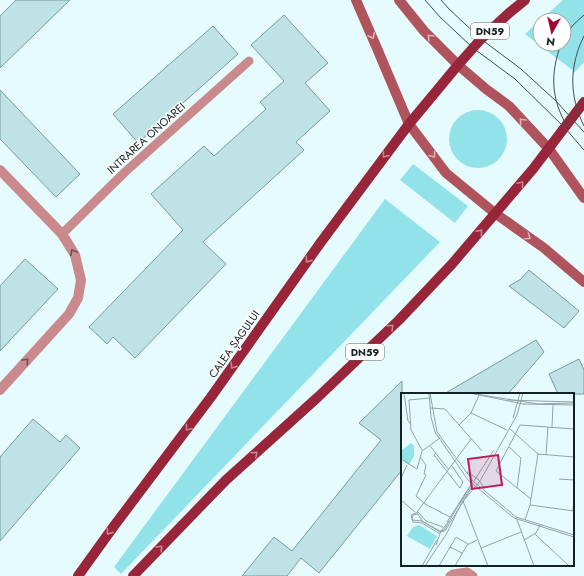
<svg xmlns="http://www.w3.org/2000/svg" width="584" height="576" font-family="Jost,sans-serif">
	<rect width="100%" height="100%" fill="#e6fbfd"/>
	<!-- green -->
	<g fill="#92e2e9">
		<path d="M563 0H584V62L575 72 525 34 540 20V44H564V20H541Z"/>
		<circle cx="478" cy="139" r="29"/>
		<path d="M413 164 468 206 455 223 400 180Z"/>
		<path d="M385 199 440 242 121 574 114 567Z"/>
	</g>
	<!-- building -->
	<g fill="#bee2e5" stroke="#799b9e">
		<path d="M16 0H70L0 68V16Z"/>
		<path d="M284 15 328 63 305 83 330 111 296 142 304 150 203 242 226 264 135 358 113 337 107 344 89 327 183 230 151 194 204 146 214 156 266 109 260 102 284 81 251 45Z"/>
		<path d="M213 26 238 54 138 143 113 114Z"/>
		<path d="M0 90 80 174 56 197 0 139Z"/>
		<path d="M25 259 58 289 0 351V286Z"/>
		<path d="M529 270 579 311 564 328 509 286 521 279Z"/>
		<path d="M536 340 544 352 508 394H444Z"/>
		<path d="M579 359 584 370V394H558L549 374Z"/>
		<path d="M402 381V470L319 573 301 558 287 576H242L274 537 292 551 381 440 359 423Z"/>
		<path d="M33 419 60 442 66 435 80 448 0 541V457Z"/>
	</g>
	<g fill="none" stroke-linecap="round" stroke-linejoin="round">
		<!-- lane -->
		<g stroke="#ca8a8d" stroke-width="9">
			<path d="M62 234 125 172 249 61"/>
			<path d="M450 576 453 574 467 572 473 576"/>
		</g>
		<!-- street -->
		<path stroke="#ca8a8d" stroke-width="10" d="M0 170 62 234 75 255 81 280 78 298 69 314 0 390"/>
		<!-- secondary -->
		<g stroke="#af535c" stroke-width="10">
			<path d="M356 0 376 46 409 124 446 173 496 214 544 248 584 282"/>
			<path d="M399 0 424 31 458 65 486 89 509 106 549 149 584 198"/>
		</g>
		<!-- primary -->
		<g stroke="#982539" stroke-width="10">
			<path d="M78 576 114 526 211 397 321 242 409 124 458 65 481 39 509 13 525 0"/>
			<path d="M133 576 226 480 318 397 399 320 452 264 533 169 584 102"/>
		</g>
		<!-- tram -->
		<g stroke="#404f50" stroke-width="1">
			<path d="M425 0 440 17 473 48 515 79 565 128 584 150"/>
			<path d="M441 0 449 9 481 39 521 69 556 101 584 132"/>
			<path d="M584 36C569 66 569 96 584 126"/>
			<path d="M564 38 573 25 584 15"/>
			<path d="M561 44C550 74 551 99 567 126"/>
		</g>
	</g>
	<!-- one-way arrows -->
	<defs><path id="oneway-chevron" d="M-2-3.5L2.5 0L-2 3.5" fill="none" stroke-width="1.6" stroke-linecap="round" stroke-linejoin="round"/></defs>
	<g stroke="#dbb2b6">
		<use href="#oneway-chevron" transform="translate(372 36) rotate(66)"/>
		<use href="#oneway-chevron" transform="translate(430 37) rotate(-135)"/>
		<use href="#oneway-chevron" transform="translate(522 121) rotate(-133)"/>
		<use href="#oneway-chevron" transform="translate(433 155) rotate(53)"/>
		<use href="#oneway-chevron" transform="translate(528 237) rotate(35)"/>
	</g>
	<g stroke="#c68792">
		<use href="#oneway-chevron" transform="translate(385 155) rotate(127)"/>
		<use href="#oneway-chevron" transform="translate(521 184) rotate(-50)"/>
		<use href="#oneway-chevron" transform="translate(480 232) rotate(-49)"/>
		<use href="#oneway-chevron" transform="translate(308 260) rotate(125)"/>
		<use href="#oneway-chevron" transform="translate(391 327) rotate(-44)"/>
		<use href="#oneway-chevron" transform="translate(233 366) rotate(125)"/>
		<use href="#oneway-chevron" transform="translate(188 428) rotate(127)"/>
		<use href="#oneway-chevron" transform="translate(255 454) rotate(-42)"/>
		<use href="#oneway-chevron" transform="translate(109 532) rotate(125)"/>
		<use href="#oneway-chevron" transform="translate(160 548) rotate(-46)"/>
	</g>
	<g stroke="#665153">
		<use href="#oneway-chevron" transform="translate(73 252) rotate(-118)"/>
		<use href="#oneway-chevron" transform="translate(26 361) rotate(-47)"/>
	</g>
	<g text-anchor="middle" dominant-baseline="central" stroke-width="3" stroke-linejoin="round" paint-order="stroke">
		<!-- shield labels -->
		<g fill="#fff" stroke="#5a6465" stroke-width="1">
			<rect x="471" y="23" width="38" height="16" rx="3"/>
			<rect x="346" y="344" width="38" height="16" rx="3"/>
		</g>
		<g font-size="10" font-weight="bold" fill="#142223">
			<text x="490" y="31">DN59</text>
			<text x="365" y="352">DN59</text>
		</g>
		<!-- street labels -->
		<g font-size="11" fill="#142223" stroke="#fff">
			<text transform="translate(146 138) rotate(-42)">INTRAREA ONOAREI</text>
			<text transform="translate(234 344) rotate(-55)">CALEA ȘAGULUI</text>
		</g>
	</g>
	<!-- overview -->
	<g transform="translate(401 393)">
		<rect width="173" height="173" fill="#e6fbfd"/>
		<path d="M10 50 13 53V63L8 72 0 65V58ZM18 132 36 143 29 156 6 143 12 134Z" fill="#92e2e9"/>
		<path fill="none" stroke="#92a4a6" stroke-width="1" d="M3 0 7 28 9 30M28 0 30 24 34 39 67 87 113 125 173 144M29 0 36 39 72 88 115 124 173 142M68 0 137 11 173 10M69 0 122 11 173 12M8 7 10 37 21 57M8 7 29 5M106 7 173 9M30 15 44 16 81 58M70 20 106 37M112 25 119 0M58 32 70 20 79 0M151 34 152 12M109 36 137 61 173 64M29 53 48 77M108 54 120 65 116 95M35 60 33 62 59 95 62 89 51 73M145 62 147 34M19 64 25 72 23 81 25 82 15 103 24 111 49 124M0 66 16 76 21 58 39 45M66 79 77 86 84 96M0 85 6 72M158 86 173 87M69 88 71 94 57 113 43 137 39 138 21 128 17 121 12 122 11 127 21 128 39 139 44 138 71 94 70 88M130 106 95 78 119 32 173 36M0 107 14 119M62 108 87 173M58 111 93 57M129 112 173 118M172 117 173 105M16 119 70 46M115 124 133 173M124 127 129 112 137 61M46 129 69 93M39 141 21 130 12 129 10 122 17 119 25 128 42 134M134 141 168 173M123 147 135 140 139 132M35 152 40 138 48 128M49 154 61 160M80 155 120 139M21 173 36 147M24 173 46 140 60 111 79 88 116 22 122 0M38 173 55 144 67 151M54 173 66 152 76 147"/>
		<path fill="#c2185b" fill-opacity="0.15" stroke="#c2185b" stroke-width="2" d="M97 62 101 92 71 96 67 66Z"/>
		<rect width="173" height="173" fill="none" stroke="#142223" stroke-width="2"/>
	</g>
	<!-- north arrow -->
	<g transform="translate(552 32) rotate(188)"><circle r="19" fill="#ffffff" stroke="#a1a7a7"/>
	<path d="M0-3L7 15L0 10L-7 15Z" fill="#a20232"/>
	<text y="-6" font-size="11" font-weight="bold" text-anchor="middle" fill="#142223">N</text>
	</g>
</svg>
